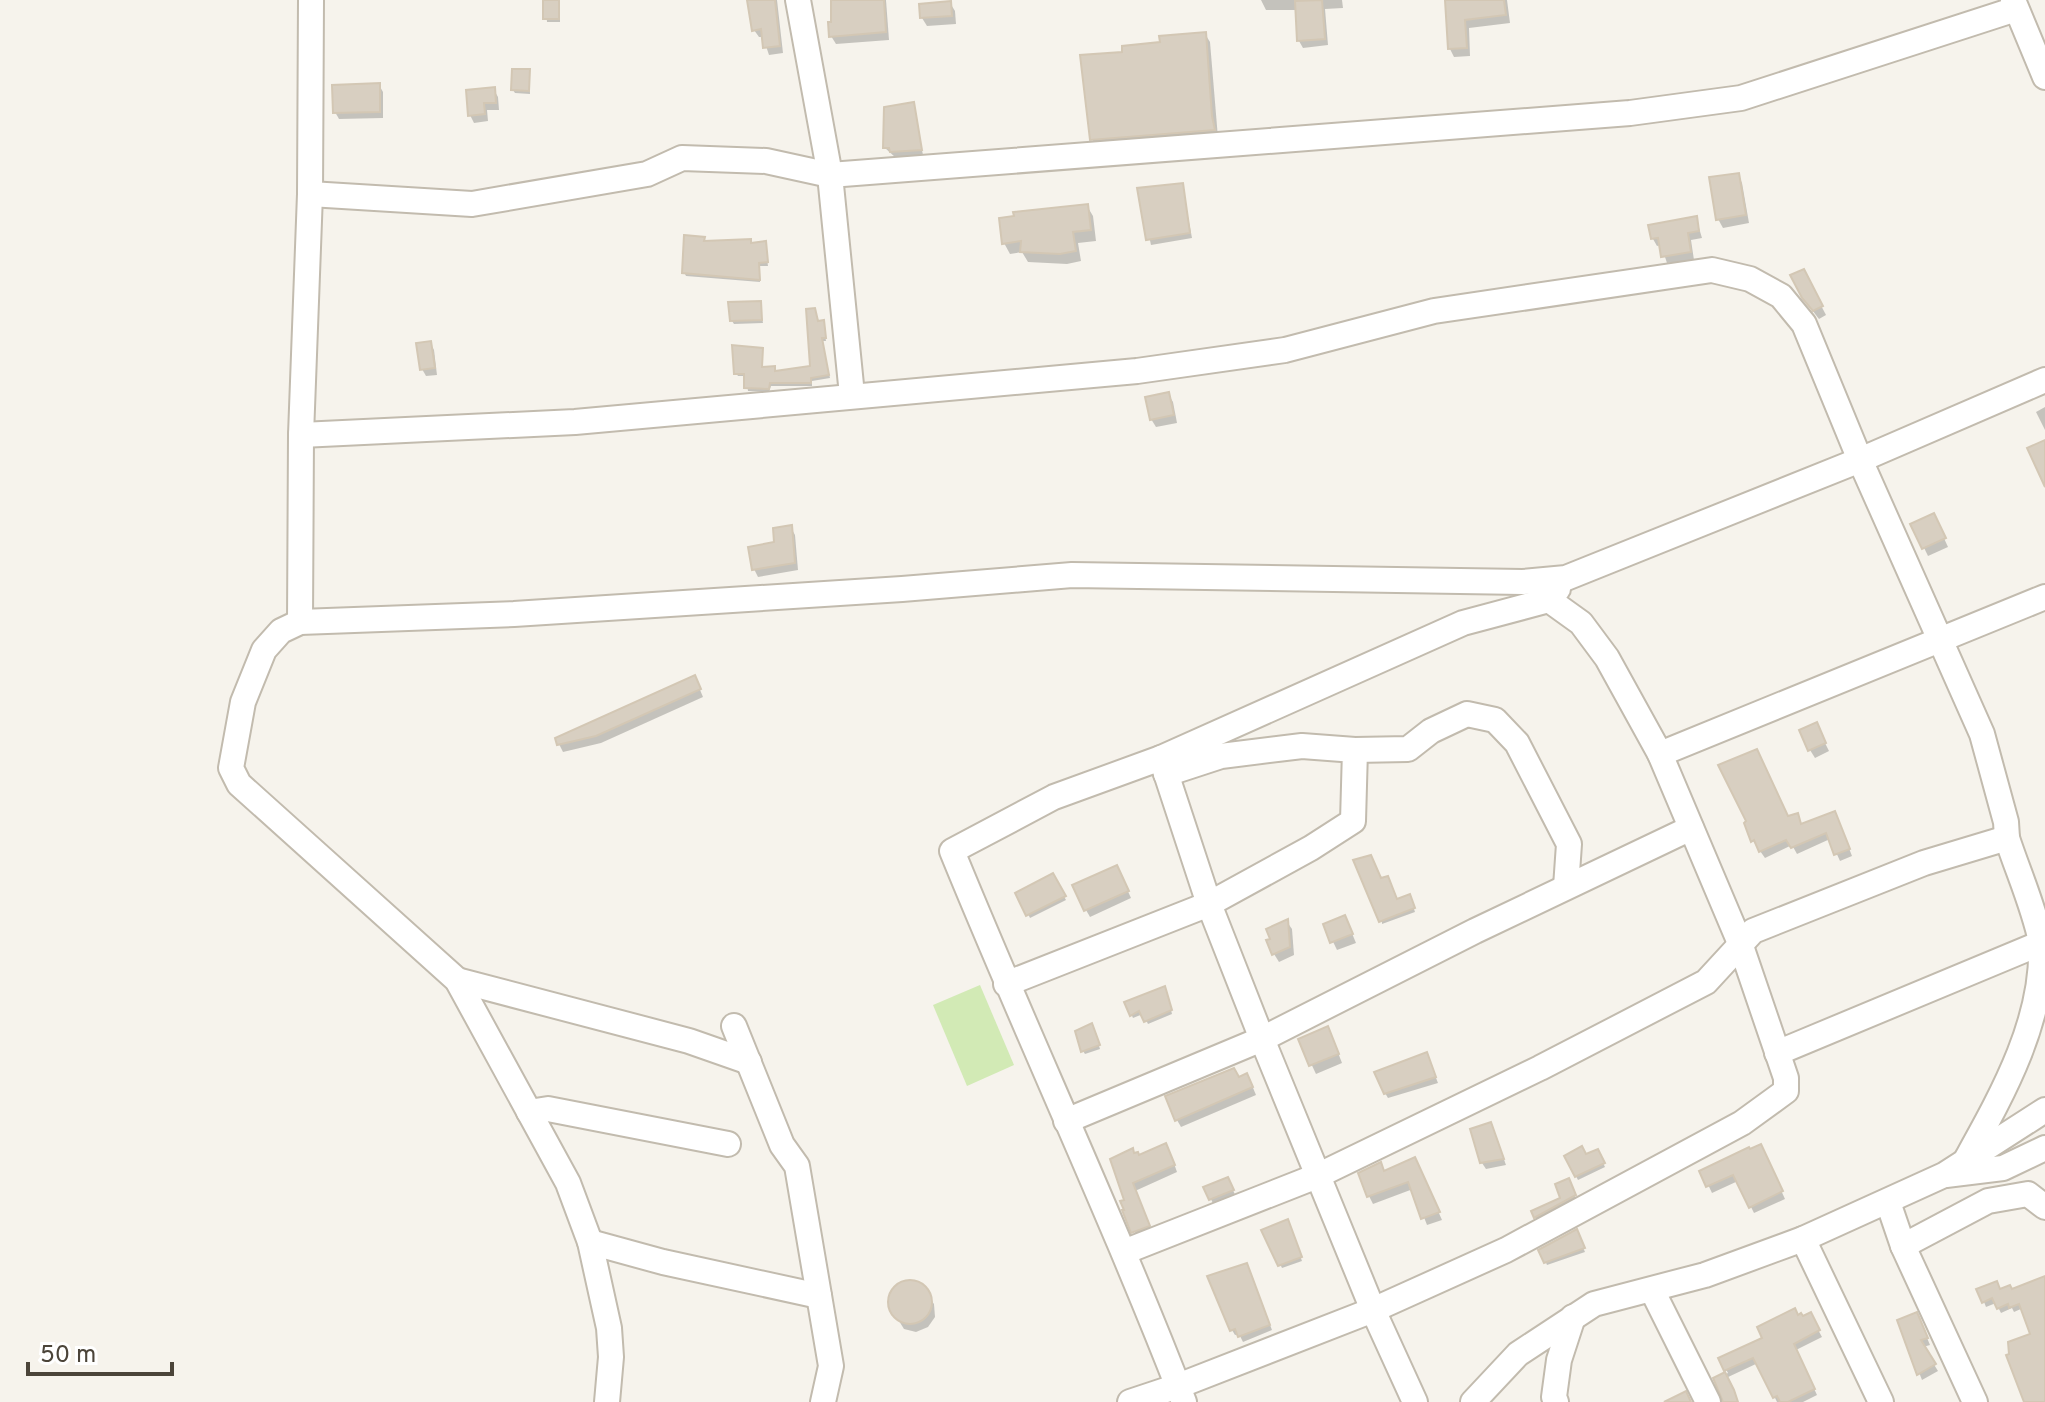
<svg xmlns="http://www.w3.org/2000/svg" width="2045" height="1402" font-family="Overpass,sans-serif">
	<rect width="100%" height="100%" fill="#f6f3ec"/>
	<!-- green -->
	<path fill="#d2eab5" d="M980 985 1014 1065 967 1086 933 1005Z"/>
	<!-- shadow -->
	<g fill="#0003">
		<path d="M545 0H560V22H547Z"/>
		<path d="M749 0H777L783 53 769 55 763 37H759L754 30Z"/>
		<path d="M832 0H886L889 40 836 44 831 36Z"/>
		<path d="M1261 0H1342L1343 8 1325 9 1328 45 1303 48 1299 41 1298 10H1266Z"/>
		<path d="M1447 0H1507L1510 23 1469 28 1470 56 1454 57 1450 49Z"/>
		<path d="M950 3 955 11 956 24 927 26 922 18Z"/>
		<path d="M1205 34 1210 42 1218 138 1097 147 1092 139 1125 53Z"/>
		<path d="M529 71 530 94 515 93 513 90Z"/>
		<path d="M379 85 383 92V118L339 119 335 112Z"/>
		<path d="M494 90 498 97 499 110H487L488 121 474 123 470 115Z"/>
		<path d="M912 104 923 155 895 157 885 148Z"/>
		<path d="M1738 175 1742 183 1749 223 1723 228 1718 219Z"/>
		<path d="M1182 185 1192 238 1151 245 1139 190Z"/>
		<path d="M1087 206 1093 216 1096 241 1078 243 1081 261 1067 264 1028 262 1022 252 1010 254 1004 243Z"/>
		<path d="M1696 218 1702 238 1691 240 1694 260 1667 263 1661 245 1657 246 1653 239Z"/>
		<path d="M703 239 706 243H765L768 266H759L760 282 686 276 684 272Z"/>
		<path d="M1803 271 1826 315 1819 319 1809 306Z"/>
		<path d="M759 303 763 323 734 324 732 321Z"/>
		<path d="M823 322 826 341H822L830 378 812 381V386H771L769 392 748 391 746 376H738L736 373 762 349 763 369 774 368 777 373 812 367 818 323Z"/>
		<path d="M430 343 434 350 437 375 426 376 422 369Z"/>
		<path d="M1168 394 1173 402 1177 423 1156 427 1151 419Z"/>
		<path d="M2045 407V430L2036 412Z"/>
		<path d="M1937 523 1948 547 1928 556 1913 525Z"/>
		<path d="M791 528 795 535 798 570 758 577 754 569Z"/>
		<path d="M698 685 703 697 601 743 563 752 559 744Z"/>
		<path d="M1820 733 1829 751 1815 758 1810 750Z"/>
		<path d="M1797 815 1802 826 1838 820 1852 856 1840 861 1830 839 1797 854 1792 845 1765 858 1753 841Z"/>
		<path d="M1120 874 1131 898 1090 917 1086 910Z"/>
		<path d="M1052 876 1066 900 1030 918 1018 894Z"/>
		<path d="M1381 880 1396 901 1411 900 1415 912 1382 924Z"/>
		<path d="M1287 922 1292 929 1294 955 1279 962 1274 954Z"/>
		<path d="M1325 925 1349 926 1356 943 1337 950Z"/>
		<path d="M1166 991 1172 1014 1148 1024 1143 1014 1133 1018 1126 1003Z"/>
		<path d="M1093 1028 1100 1049 1085 1054 1083 1051Z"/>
		<path d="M1332 1037 1342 1063 1316 1074 1300 1040Z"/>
		<path d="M1429 1060 1438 1083 1388 1098 1385 1093Z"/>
		<path d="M1238 1080 1251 1083 1256 1095 1181 1127 1177 1120Z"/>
		<path d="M1494 1132 1506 1165 1486 1169 1482 1163Z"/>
		<path d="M1597 1151 1605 1167 1578 1180 1566 1157H1586Z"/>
		<path d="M1170 1152 1177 1172 1135 1191 1152 1233 1137 1239 1126 1201 1139 1157Z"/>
		<path d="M1764 1153 1785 1199 1754 1213 1738 1181 1712 1193 1702 1172Z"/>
		<path d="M1380 1164 1385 1173 1418 1166 1442 1220 1427 1225 1413 1189 1373 1204 1369 1196Z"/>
		<path d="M1570 1184 1576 1199 1537 1220 1533 1212 1563 1199Z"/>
		<path d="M1206 1188H1232L1237 1199 1215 1208Z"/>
		<path d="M1289 1225 1302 1261 1282 1268 1264 1231Z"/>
		<path d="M1576 1232 1585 1252 1547 1265 1541 1251Z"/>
		<path d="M1249 1270 1272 1330 1243 1342 1239 1334 1235 1335 1232 1330Z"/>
		<path d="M2045 1278V1402H2027L2032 1335 2023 1308 2014 1312 2012 1308 2001 1313 1996 1303 1986 1307 1984 1302 2000 1292 2011 1291Z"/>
		<path d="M907 1283 920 1285 934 1304 935 1317 928 1327 916 1332 904 1329 891 1308 890 1301 896 1289Z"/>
		<path d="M1810 1315 1822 1337 1796 1350 1817 1395 1803 1402H1777L1758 1363 1726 1378 1732 1402H1725L1715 1379 1728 1373 1720 1359 1765 1339 1798 1317 1802 1319Z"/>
		<path d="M1899 1321H1920L1930 1345 1923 1347 1938 1371 1922 1380Z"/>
	</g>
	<!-- building -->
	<g fill="#d8cfc1" stroke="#d3c7b4" stroke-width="2">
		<rect x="543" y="0" width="16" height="19"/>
		<path d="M747 0H775L780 46 763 48 761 29 752 31Z"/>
		<path d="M831 0H884L886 32 829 37 828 22H831Z"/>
		<path d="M1322 0 1325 39 1297 41 1295 1Z"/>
		<path d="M1445 0H1504L1506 15 1465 20 1467 48 1448 49Z"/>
		<path d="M951 1 952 16 920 18 919 4Z"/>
		<path d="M1206 32 1212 116 1215 130 1090 140 1080 55 1122 52V46L1160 42 1159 36Z"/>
		<path d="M512 69H530L529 91 511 90Z"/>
		<path d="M380 83V112L333 113 332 85Z"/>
		<path d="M495 87 496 103H484L485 114 468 116 466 90Z"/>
		<path d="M914 102 922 150 890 152 889 148H883L884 107Z"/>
		<path d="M1739 173 1746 215 1716 220 1709 177Z"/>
		<path d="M1183 183 1190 233 1146 240 1137 188Z"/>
		<path d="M1088 204 1091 230 1073 232 1076 251 1060 254 1020 252 1021 241 1002 244 999 218 1014 216 1013 212Z"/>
		<path d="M1697 216 1699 231 1688 233 1691 252 1661 257 1658 238 1651 239 1648 225Z"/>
		<path d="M684 235 705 237 704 241 751 239V243L766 241 768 262 759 263 760 280 682 273Z"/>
		<path d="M1804 269 1823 306 1813 311 1802 298 1790 275Z"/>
		<path d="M761 301 762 320 730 321 728 302Z"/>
		<path d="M815 308 818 321 824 320 826 338H822L829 375 811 378V383H770L769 389 744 388V374H734L732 345 763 348 762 367 775 366V371L810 366 806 309Z"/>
		<path d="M431 341 435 368 420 370 416 343Z"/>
		<path d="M1169 392 1174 415 1150 420 1145 397Z"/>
		<path d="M2045 440V487L2027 448Z"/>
		<path d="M1934 513 1946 538 1922 549 1910 524Z"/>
		<path d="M792 525 795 563 752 570 748 547 774 542 773 528Z"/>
		<path d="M695 675 701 689 596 736 557 745 555 738Z"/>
		<path d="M1817 722 1826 743 1808 751 1799 730Z"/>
		<path d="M1757 749 1788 816 1798 813 1801 824 1835 811 1850 849 1834 855 1826 833 1791 848 1786 840 1759 852 1754 840 1751 842 1744 823 1746 821 1718 765Z"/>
		<path d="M1371 855 1381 878 1388 876 1397 899 1410 894 1415 908 1379 922 1353 860Z"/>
		<path d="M1117 865 1129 891 1084 911 1072 885Z"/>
		<path d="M1053 873 1066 896 1026 916 1015 893Z"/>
		<path d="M1345 915 1353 934 1330 943 1323 924Z"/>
		<path d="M1288 919 1290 947 1272 955 1266 940 1270 939 1266 929Z"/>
		<path d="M1165 986 1172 1010 1144 1022 1139 1011 1130 1016 1124 1002Z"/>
		<path d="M1092 1023 1100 1045 1081 1052 1075 1031Z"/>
		<path d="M1328 1026 1339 1054 1309 1066 1298 1039Z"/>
		<path d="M1427 1052 1436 1077 1384 1094 1374 1072Z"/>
		<path d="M1234 1068 1239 1077 1247 1073 1253 1087 1175 1121 1165 1096Z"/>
		<path d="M1491 1122 1504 1159 1480 1163 1470 1129Z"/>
		<path d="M1166 1143 1175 1165 1133 1183 1150 1226 1131 1233 1122 1210H1124L1120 1201 1124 1200 1110 1159 1133 1148 1134 1153 1138 1152 1139 1155Z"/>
		<path d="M1761 1144 1783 1191 1749 1208 1733 1175 1706 1187 1699 1171 1749 1147 1750 1149Z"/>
		<path d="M1582 1146 1586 1154 1598 1149 1605 1163 1575 1177 1564 1156Z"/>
		<path d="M1415 1157 1440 1212 1421 1219 1408 1182 1367 1197 1358 1173 1381 1162 1384 1171Z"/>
		<path d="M1228 1177 1234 1190 1209 1200 1203 1187Z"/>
		<path d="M1569 1178 1576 1195 1534 1218 1531 1211 1560 1198 1555 1184Z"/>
		<path d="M1288 1219 1302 1257 1278 1266 1261 1230Z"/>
		<path d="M1577 1229 1585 1248 1544 1263 1538 1250Z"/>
		<path d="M1247 1263 1270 1325 1238 1337 1235 1329 1230 1331 1207 1276Z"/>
		<path d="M2045 1276V1402H2024L2006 1355 2009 1354 2008 1342 2030 1334 2019 1304 2009 1308 2008 1304 1997 1309 1992 1298 1982 1303 1976 1289 1997 1281 2000 1289 2010 1285 2012 1289Z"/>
		<circle cx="910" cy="1302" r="22"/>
		<path d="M1795 1308 1798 1315 1801 1313 1803 1316 1811 1312 1820 1330 1794 1344 1815 1389 1788 1402H1780L1777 1396 1773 1398 1753 1358 1724 1371 1718 1358 1762 1338 1757 1327Z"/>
		<path d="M1917 1312 1928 1338 1921 1340 1936 1364 1917 1375 1897 1320Z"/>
		<path d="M1725 1372 1734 1390 1738 1402H1723L1713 1378Z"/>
		<path d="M1686 1391 1691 1402H1664Z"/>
	</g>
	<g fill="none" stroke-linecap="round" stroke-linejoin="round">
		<defs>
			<g id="street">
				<path d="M798 0 830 175 852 395"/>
				<path d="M2013 0 2045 77"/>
				<path d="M310 194 472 204 647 174 682 158 766 161 830 175 1630 113 1741 98 2016 9"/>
				<path d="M301 435 575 422 1137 371 1285 350 1434 311 1712 270 1750 279 1781 296 1804 324 1860 460 1982 734 2006 822 2007 838C2018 872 2034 907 2041 942 2045 1019 2002 1095 1967 1158"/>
				<path d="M300 622 301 435 310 194 311 0"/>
				<path d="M1355 750 1408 749 1431 731 1467 714 1495 720 1517 743 1569 844 1566 887"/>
				<path d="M1660 754 2045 597"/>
				<path d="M1161 758 1209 904 1262 1039 1373 1310 1415 1402"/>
				<path d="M457 980 689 1041 749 1062"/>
				<path d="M1006 984 1209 904 1311 848 1353 821 1355 750 1302 746 1221 756 1166 774"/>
				<path d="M734 1026 782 1145 797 1166 831 1366 823 1402"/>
				<path d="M1777 1053 2041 943"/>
				<path d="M529 1112 548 1109 728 1144"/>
				<path d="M1066 1121 1262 1039 1475 931 1691 828"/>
				<path d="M1946 1175 2003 1168 2045 1148"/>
				<path d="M1888 1202 1903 1246 1975 1402"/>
				<path d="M1803 1239 1881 1402"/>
				<path d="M590 1242 663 1262 819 1296"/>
				<path d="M1903 1246 1988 1201 2028 1194 2045 1207"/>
				<path d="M1124 1252 1317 1176 1540 1068 1706 982 1753 931 1924 863 2007 838"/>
				<path d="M1652 1290 1708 1402"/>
				<path d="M607 1402 611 1357 609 1328 590 1242 568 1183 457 980 239 784 231 768 243 702 264 650 281 631 300 622 514 614 902 589 1072 575 1523 582 1566 578 1860 460 2045 380"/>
				<path d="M1130 1402 1178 1386 1373 1310 1506 1250 1742 1123 1786 1091V1078L1740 943 1660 754 1607 658 1581 623 1549 600"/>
				<path d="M1184 1402C1112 1216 1027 1035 952 851L1054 797 1161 758 1463 623 1549 600 1558 589"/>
				<path d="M1473 1402 1518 1354 1594 1304 1705 1275 1803 1239 1944 1175 2045 1110"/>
				<path d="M1556 1402 1554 1397 1559 1360 1573 1317"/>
			</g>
		</defs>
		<!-- street casing -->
		<use href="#street" stroke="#c2bbae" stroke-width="28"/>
		<!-- street -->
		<use href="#street" stroke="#fff" stroke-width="24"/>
	</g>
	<!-- scale -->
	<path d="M28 1362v12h144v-12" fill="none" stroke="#4b4439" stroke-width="4"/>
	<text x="40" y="1362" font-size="24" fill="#4b4439" stroke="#ffffff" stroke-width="6" paint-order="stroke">50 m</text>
</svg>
